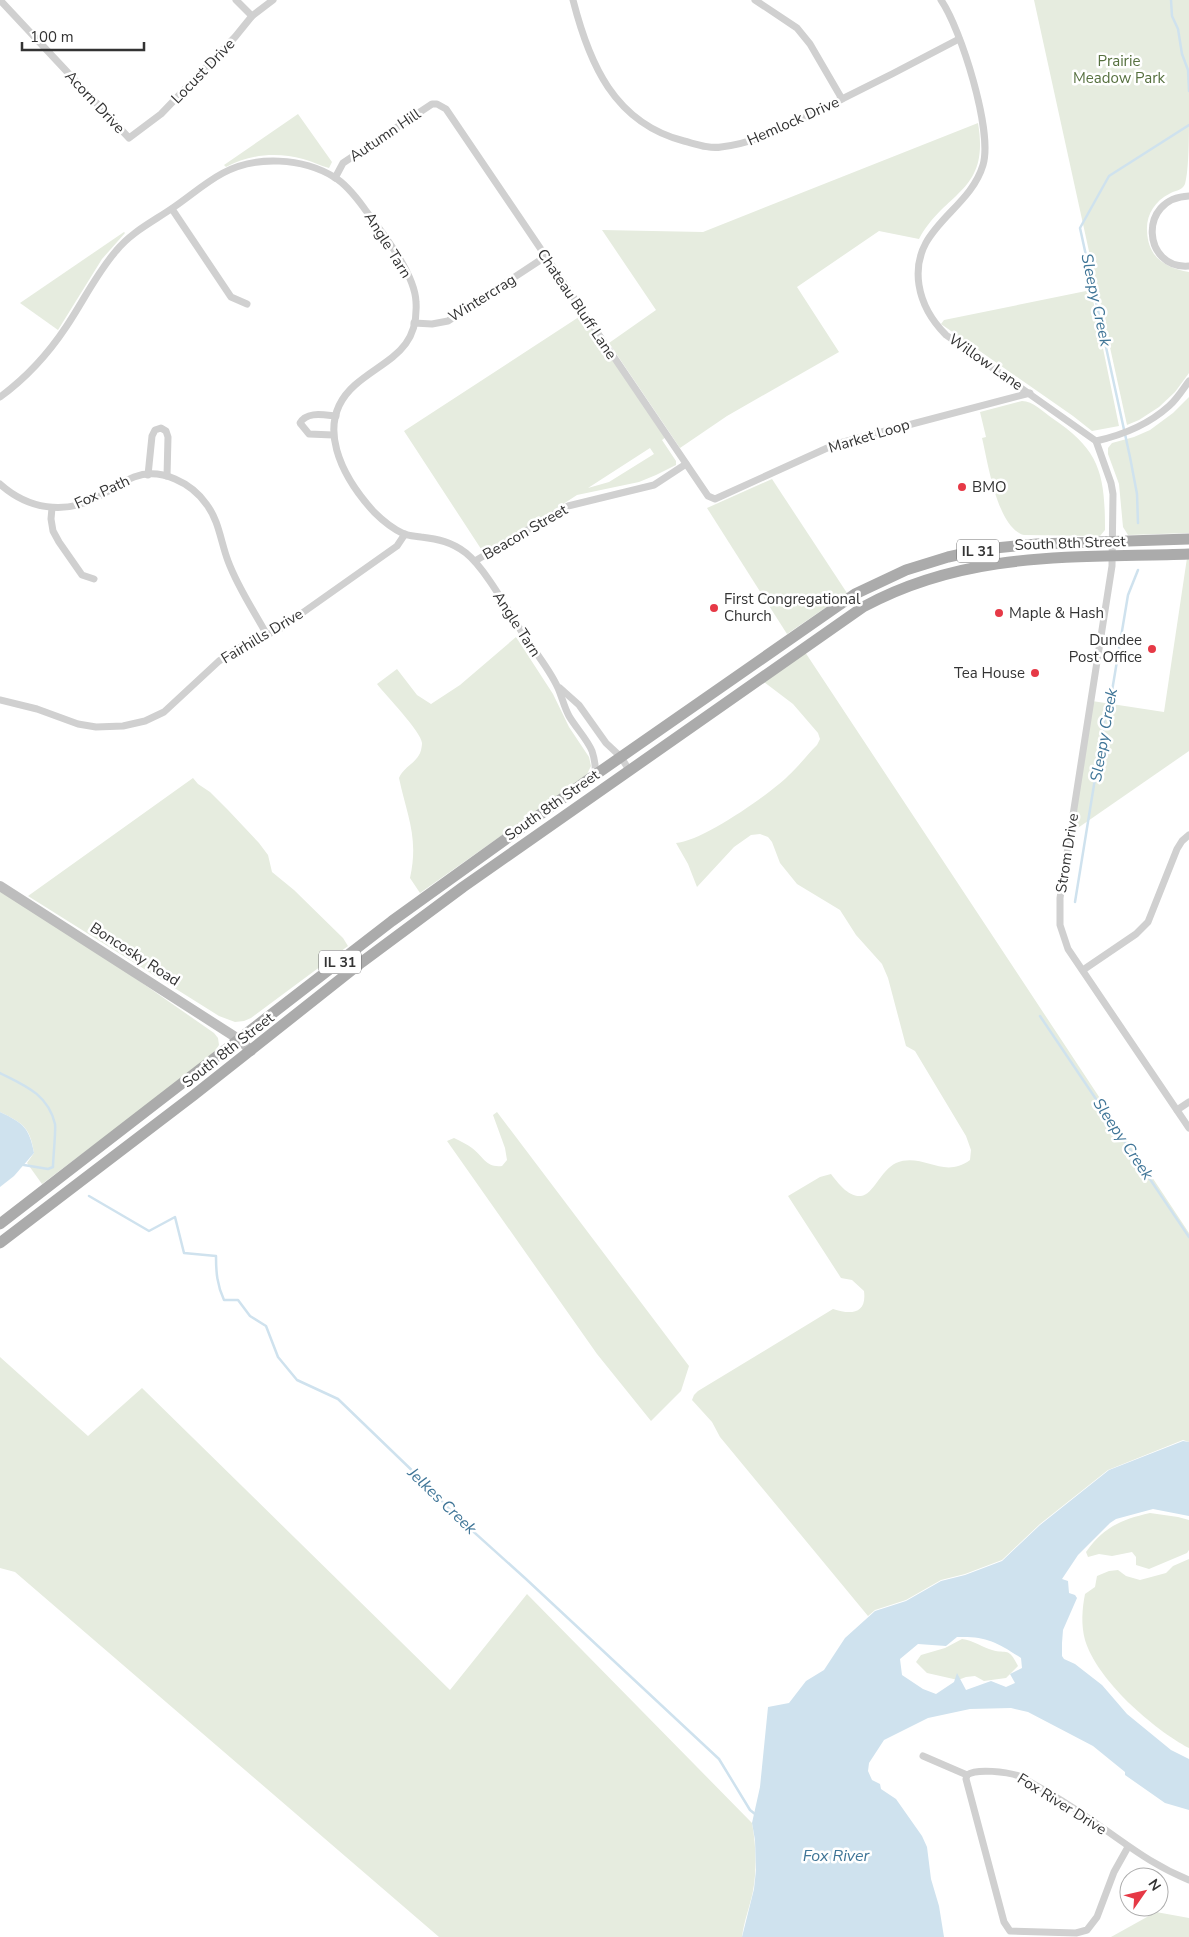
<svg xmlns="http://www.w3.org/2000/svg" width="1189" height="1937" font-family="'Nunito Sans',sans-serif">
	<rect width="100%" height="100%" fill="#fff"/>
	<!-- green -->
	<g fill="#e6ecdf" fill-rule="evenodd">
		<path d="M1034 0H1189C1189 40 1189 79 1189 119 1189 135 1189 170 1185 184 1182 191 1175 190 1169 194 1155 201 1146 215 1147 231 1148 258 1166 268 1189 272V373L1175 392 1159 407 1139 420 1127 425Z"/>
		<path d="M298 114 332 162 329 168C320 166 312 161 303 159 278 152 249 154 226 167L224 165Z"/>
		<path d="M978 123C990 193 946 190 919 239L879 231 797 287 839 352 727 416 680 448 609 343 656 310 602 230 703 232Z"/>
		<path d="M124 232 125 233 102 259 58 330 20 303Z"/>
		<path d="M1091 290 1119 426 1092 431 1073 416 941 324 944 320Z"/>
		<path d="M585 313 666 437 662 440 676 461V465L656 475 639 482 577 495 485 555 404 431ZM650 448 654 454 609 482 588 488Z"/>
		<path d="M1189 397V533L1128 535 1123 527 1119 484 1108 454V448L1112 443 1134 437 1150 430 1173 413Z"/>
		<path d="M1022 401C1033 401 1043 412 1052 418 1100 450 1105 474 1105 530L1100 536 1024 535C997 528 988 462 982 438L986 437 980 412Z"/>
		<path d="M772 479 847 593 787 634 707 508Z"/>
		<path d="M1187 558H1189V751L1072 832 1092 701 1164 712Z"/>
		<path d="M516 637 553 694 569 727 589 757 591 766 586 776 420 893 410 878C419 837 407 816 399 778 403 768 414 764 419 755 421 752 422 746 422 743 421 731 386 696 377 684L397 669 417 695 431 704 460 685Z"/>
		<path d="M805 652 1189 1233V1442L1183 1440 1108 1470 1040 1524 1002 1560 965 1574 941 1580 906 1600 875 1610 868 1616 720 1437 712 1422 692 1400 694 1395 698 1391 833 1309C851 1315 867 1314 864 1291L852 1280 841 1278 788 1196 820 1177 831 1174C838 1183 848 1197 861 1196 873 1195 881 1170 896 1163 923 1152 943 1180 970 1160L971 1150 966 1136 915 1051 906 1046 888 978 882 964 856 935 840 910 797 884 780 863 772 842 768 837 760 834 751 835 734 847 697 887 688 864 676 843C701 842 769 795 788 776 798 767 807 755 817 745L820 739 818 733 793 704 764 682Z"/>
		<path d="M193 778 198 784 210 792 228 810 259 843 268 855 272 872 294 890 343 938 348 946 251 1018 244 1021 235 1022 219 1016 28 896Z"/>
		<path d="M0 890 112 962 214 1033 218 1038 219 1045 215 1051 199 1066 42 1184 27 1163 34 1153C30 1127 23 1123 0 1112Z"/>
		<path d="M497 1112 689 1366 681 1391 651 1421 597 1354 447 1141 454 1138C460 1141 467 1144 472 1148 483 1156 486 1168 502 1166L507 1160 505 1148 493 1115Z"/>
		<path d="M0 1357 88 1436 142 1388 450 1690 527 1594 752 1823C756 1845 757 1869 753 1891 750 1906 744 1921 742 1937H439L15 1572 0 1568Z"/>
		<path d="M1150 1513 1178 1517 1189 1520V1550L1187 1553 1149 1569 1136 1565V1557L1132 1552 1112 1556 1099 1554 1088 1557 1086 1552C1104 1527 1120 1520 1150 1513Z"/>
		<path d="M1189 1559V1748C1153 1729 1097 1680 1085 1640 1081 1625 1082 1609 1085 1594L1095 1587 1097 1576 1109 1571 1118 1570 1126 1576 1140 1580 1166 1573 1173 1566Z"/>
		<path d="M962 1639C974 1641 978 1645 989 1649 1006 1656 1007 1644 1018 1666L1006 1678 984 1681 975 1676 966 1677 958 1680 927 1673 916 1662 921 1655 945 1648Z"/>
		<path d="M1156 1912 1189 1918V1937H1111Z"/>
	</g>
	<!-- water -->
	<g fill="#cfe2ee" fill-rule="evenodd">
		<path d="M0 1112C23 1123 29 1127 34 1153L14 1176 0 1187Z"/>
		<path d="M1183 1441 1189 1442V1516L1153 1509 1116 1519 1110 1523 1078 1555 1062 1579 1068 1581 1069 1593 1075 1595 1077 1598 1063 1630 1062 1643V1656L1064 1659 1075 1664 1102 1685 1127 1714 1171 1750 1189 1759V1810L1165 1803 1125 1775V1772L1093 1746 1028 1712 1011 1708 970 1709 928 1718 884 1740 869 1763 868 1771 872 1780 880 1784 881 1789 896 1799 922 1836 927 1847 931 1879 939 1906 944 1937H742L754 1889 756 1870 755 1840 752 1823 760 1787 768 1707 789 1703 806 1681 824 1670 845 1638 875 1611 906 1601 941 1581 965 1575 1002 1561 1040 1525 1109 1470ZM957 1637C986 1636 997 1642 1021 1658L1022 1668 1010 1674 1015 1683 1006 1687 991 1681 966 1690 957 1673 954 1682 936 1694 923 1689 902 1675 900 1659 918 1644 946 1646Z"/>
	</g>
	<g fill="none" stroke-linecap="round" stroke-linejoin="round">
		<!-- stream -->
		<g stroke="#cfe2ee" stroke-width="2.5">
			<path d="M1171 0 1172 16 1178 29 1182 54 1188 70 1189 91"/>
			<path d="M1138 523 1137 494 1130 457 1080 228 1109 176 1189 125"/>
			<path d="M1075 902 1105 717 1111 697 1128 595 1138 570"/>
			<path d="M1040 1016 1189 1237"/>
			<path d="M0 1073C24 1085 48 1094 55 1124 56 1131 53 1158 53 1167L48 1169 24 1165"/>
			<path d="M89 1196 149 1231 175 1217 184 1253 216 1256C216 1272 217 1285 224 1300H238L250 1316 266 1326 278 1357 297 1380 338 1399 423 1481 456 1516 526 1579 719 1759 750 1810 755 1814"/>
		</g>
		<!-- street -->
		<g stroke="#d0d0d0" stroke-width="7">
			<path d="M0 0 129 138 161 114 235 37 252 16 273 0"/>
			<path d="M236 0 252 16"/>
			<path d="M573 0C589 63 614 123 684 141 696 144 709 149 721 147 758 143 791 124 824 108 869 86 914 63 959 39"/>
			<path d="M755 0 797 28 810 44 842 99"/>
			<path d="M941 0C961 29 993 131 983 165 969 212 910 227 919 285 922 304 932 321 946 335L1096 441 1111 483 1113 494 1112 566 1060 898V925L1068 949 1189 1128"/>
			<path d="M335 178 343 163 432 104H437L446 109 708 496 715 499 836 444 1030 393"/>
			<path d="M1189 196C1137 198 1143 270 1189 266"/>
			<path d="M172 209 231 297 247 304"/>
			<path d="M414 323 432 324 448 321 545 257"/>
			<path d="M0 397C26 378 48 354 66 327 83 302 96 274 116 251 131 232 154 221 174 207 190 196 206 182 223 173 256 155 303 158 334 177 346 184 356 197 364 208 381 231 415 273 416 302 419 352 385 359 355 385 312 423 343 478 374 512 382 520 393 529 404 534 409 536 416 536 421 537 438 539 452 542 466 553 486 569 510 614 525 637 536 653 550 670 558 688 562 697 564 707 569 716 576 728 587 739 592 751 595 760 596 766 595 775"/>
			<path d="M333 435 309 434 300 423C307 411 324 415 336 416"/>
			<path d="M1096 441C1123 435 1148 425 1169 406 1177 399 1183 389 1189 381"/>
			<path d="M148 475 152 436 155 430 161 428 166 431 168 437 167 476"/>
			<path d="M0 484C28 509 64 515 98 497 110 491 121 482 134 477 161 467 192 483 207 505 219 521 221 543 228 561 238 588 254 611 267 635"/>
			<path d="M52 508 51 519 53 531 59 542 82 575 94 579"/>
			<path d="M475 561 568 506 654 485 686 464"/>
			<path d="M560 688 579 705 606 743 621 757 629 770"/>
			<path d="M0 700 37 709 78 724 96 727 123 726 145 721 164 712 219 661 239 648 281 628 397 546 405 534"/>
			<path d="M1083 970 1136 934 1148 922 1177 849 1182 841 1189 835"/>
			<path d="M1177 1110 1189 1102"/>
			<path d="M923 1756 967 1775"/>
			<path d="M967 1775 966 1779 1004 1922 1010 1931 1076 1933 1087 1930 1097 1917 1114 1872 1128 1847"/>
			<path d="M967 1775C977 1768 1007 1772 1019 1776 1045 1790 1070 1805 1094 1822 1128 1845 1150 1864 1189 1880"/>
		</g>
		<!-- secondary -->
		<path stroke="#bdbdbd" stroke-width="10" d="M0 886 240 1040 251 1051"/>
		<!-- primary -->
		<g stroke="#ababab" stroke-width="11">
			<path d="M0 1224 392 921 595 775 855 594 906 570 948 557 985 549 1037 544 1189 539"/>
			<path d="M0 1243 194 1095 362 962 463 887 863 607C968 550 1074 558 1189 554"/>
		</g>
	</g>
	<!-- markers -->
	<g fill="#e63946" stroke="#fff" stroke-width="2">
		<circle cx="962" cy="487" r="5"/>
		<circle cx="714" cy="608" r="5"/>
		<circle cx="999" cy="613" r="5"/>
		<circle cx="1152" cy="649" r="5"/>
		<circle cx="1035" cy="673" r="5"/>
	</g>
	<g text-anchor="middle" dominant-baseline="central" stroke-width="5" stroke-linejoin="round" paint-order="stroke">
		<!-- shield labels -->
		<g fill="#fff" stroke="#707070" stroke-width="1">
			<rect x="957" y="539.5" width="42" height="23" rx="4"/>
			<rect x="319" y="950.5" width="42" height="23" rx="4"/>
		</g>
		<g font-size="14" font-weight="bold" fill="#333">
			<text x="978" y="551">IL 31</text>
			<text x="340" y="962">IL 31</text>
		</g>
		<!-- park labels -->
		<g font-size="15" fill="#56703f" stroke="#fff">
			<text x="1119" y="61">Prairie<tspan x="1119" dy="17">Meadow Park</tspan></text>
		</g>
		<!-- street labels -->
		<g font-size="15" fill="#333" stroke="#fff">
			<text transform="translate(203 71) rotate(-46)">Locust Drive</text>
			<text transform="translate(95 102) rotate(47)">Acorn Drive</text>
			<text transform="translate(793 121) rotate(-24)">Hemlock Drive</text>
			<text transform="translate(385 135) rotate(-34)">Autumn Hill</text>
			<text transform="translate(388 245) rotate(58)">Angle Tarn</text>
			<text transform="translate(482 298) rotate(-32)">Wintercrag</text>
			<text transform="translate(577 304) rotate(56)">Chateau Bluff Lane</text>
			<text transform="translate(986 362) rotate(35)">Willow Lane</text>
			<text transform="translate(869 436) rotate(-17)">Market Loop</text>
			<text transform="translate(102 492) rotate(-25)">Fox Path</text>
			<text transform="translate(525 532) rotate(-30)">Beacon Street</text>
			<text transform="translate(1070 543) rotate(-2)">South 8th Street</text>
			<text transform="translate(517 624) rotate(57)">Angle Tarn</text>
			<text transform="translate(262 636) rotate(-31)">Fairhills Drive</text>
			<text transform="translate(552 805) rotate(-35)">South 8th Street</text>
			<text transform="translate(1067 853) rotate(-81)">Strom Drive</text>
			<text transform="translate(135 954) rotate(33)">Boncosky Road</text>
			<text transform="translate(228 1050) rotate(-38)">South 8th Street</text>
			<text transform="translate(1062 1804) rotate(32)">Fox River Drive</text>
		</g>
		<!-- poi labels -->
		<g font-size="15" fill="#333" stroke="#fff" text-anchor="start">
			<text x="972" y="487">BMO</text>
			<text x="724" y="599">First Congregational<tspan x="724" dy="17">Church</tspan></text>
			<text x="1009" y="613">Maple &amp; Hash</text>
			<text x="1142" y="640" text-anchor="end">Dundee<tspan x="1142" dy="17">Post Office</tspan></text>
			<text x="1025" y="673" text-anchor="end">Tea House</text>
		</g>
		<!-- water labels -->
		<g font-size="16" font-style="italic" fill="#3f7597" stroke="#fff">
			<text transform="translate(1096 300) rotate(78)">Sleepy Creek</text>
			<text transform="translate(1104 735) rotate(-80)">Sleepy Creek</text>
			<text transform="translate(1123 1139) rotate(56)">Sleepy Creek</text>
			<text transform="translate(442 1501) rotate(44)">Jelkes Creek</text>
			<text x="836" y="1856">Fox River</text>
		</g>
	</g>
	<!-- north arrow -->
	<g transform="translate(1144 1892) rotate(56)"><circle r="24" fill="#ffffff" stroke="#adadad"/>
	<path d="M0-4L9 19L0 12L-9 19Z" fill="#e63946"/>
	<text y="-8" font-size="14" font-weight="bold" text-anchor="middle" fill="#333333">N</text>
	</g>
	<!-- scale -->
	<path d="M22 42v8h122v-8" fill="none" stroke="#333333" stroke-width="2.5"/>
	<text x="30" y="42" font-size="15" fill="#333333" stroke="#ffffff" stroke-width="4" paint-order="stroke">100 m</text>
</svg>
